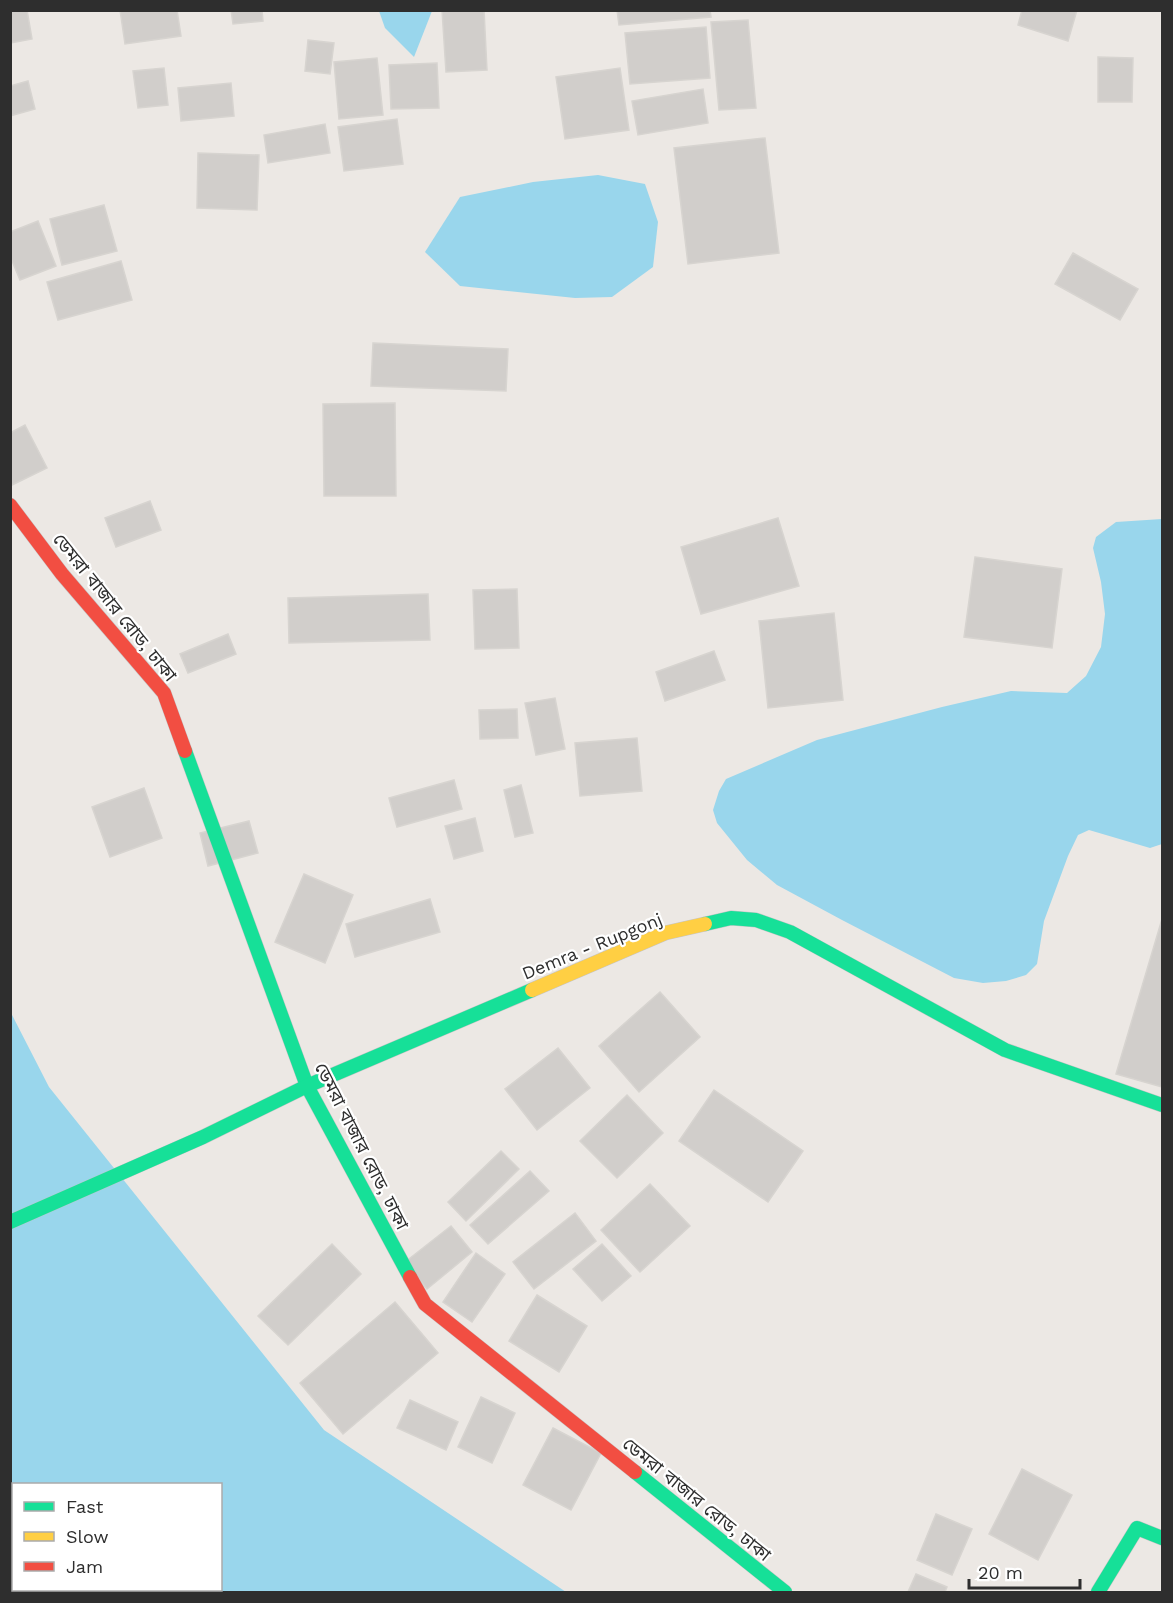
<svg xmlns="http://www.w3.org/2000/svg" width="1173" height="1603" font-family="'Work Sans','Noto Sans Bengali',sans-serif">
	<rect width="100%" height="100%" fill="#ece8e4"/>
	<!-- water -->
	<g fill="#99d6ec" fill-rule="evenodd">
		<path d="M379 11H432L414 57 385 28Z"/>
		<path d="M598 175 645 184 658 222 653 267 612 297 575 298 460 286 425 252 460 197 533 182Z"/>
		<path d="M1162 519V844L1150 848 1089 830 1078 835 1068 856 1044 921 1037 964 1026 975 1006 981 983 983 954 978 842 920 777 885 747 860 717 823 713 810 719 791 726 779 817 740 942 707 1011 691 1067 693 1086 676 1101 647 1105 614 1101 582 1093 548 1096 537 1116 522Z"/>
		<path d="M10 1011 49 1087 324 1430 566 1592H11ZM14 1484H220V1590H14Z"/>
	</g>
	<!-- building -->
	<g fill="#d1cecb" stroke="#d7d4d0" stroke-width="1.5">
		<path d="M10 10H27L32 39 10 43Z"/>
		<path d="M120 10H177L181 36 125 44Z"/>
		<path d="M231 10H262L263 21 233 24Z"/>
		<path d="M442 10H484L487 70 446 72Z"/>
		<path d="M617 10H710L711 17 619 25Z"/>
		<path d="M1022 10H1077L1068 41 1018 25Z"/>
		<path d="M748 20 756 108 719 110 711 22Z"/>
		<path d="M706 27 710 78 630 84 625 33Z"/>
		<path d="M308 40 334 43 330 74 305 71Z"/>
		<path d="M1098 57 1133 58 1132 102H1098Z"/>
		<path d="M377 58 383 115 339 119 334 62Z"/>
		<path d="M437 63 439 108 391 109 389 65Z"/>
		<path d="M164 68 168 105 138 108 133 71Z"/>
		<path d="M620 68 629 130 565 139 556 77Z"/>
		<path d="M28 81 35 109 10 116V86Z"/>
		<path d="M231 83 234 116 181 121 178 88Z"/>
		<path d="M703 89 708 123 638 135 632 101Z"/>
		<path d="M397 119 403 164 344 171 338 127Z"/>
		<path d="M325 124 330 153 268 163 264 135Z"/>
		<path d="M765 138 779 253 688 264 674 148Z"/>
		<path d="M198 153 259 155 257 210 197 208Z"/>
		<path d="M104 205 117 251 62 265 50 219Z"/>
		<path d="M38 221 56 266 20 280 10 256V232Z"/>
		<path d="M1073 253 1138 289 1120 320 1055 284Z"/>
		<path d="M121 261 132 300 58 320 47 282Z"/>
		<path d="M373 343 508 349 506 391 371 386Z"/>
		<path d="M395 403 396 496H324L323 404Z"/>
		<path d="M25 425 47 468 10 486V433Z"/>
		<path d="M150 501 161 530 116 547 105 518Z"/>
		<path d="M778 518 799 586 701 614 681 547Z"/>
		<path d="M975 557 1062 569 1052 648 964 637Z"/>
		<path d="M517 589 519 648 475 649 473 590Z"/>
		<path d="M428 594 430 640 289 643 288 598Z"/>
		<path d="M834 613 843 700 768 708 759 621Z"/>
		<path d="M228 634 236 654 188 673 180 654Z"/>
		<path d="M714 651 725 680 665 701 656 672Z"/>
		<path d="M555 698 565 749 536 755 525 703Z"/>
		<path d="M517 709 518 738 480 739 479 710Z"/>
		<path d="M637 738 642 791 580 796 575 743Z"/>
		<path d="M454 780 462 809 397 827 389 798Z"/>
		<path d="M521 785 533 833 515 837 504 790Z"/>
		<path d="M144 788 162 838 110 857 92 807Z"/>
		<path d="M475 818 483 851 454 859 445 826Z"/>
		<path d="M249 821 258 853 208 866 200 833Z"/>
		<path d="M304 874 353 895 325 963 275 942Z"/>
		<path d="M430 899 440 932 355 957 346 924Z"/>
		<path d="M1162 919V1087L1116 1074Z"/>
		<path d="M660 992 700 1037 639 1092 599 1046Z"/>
		<path d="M558 1048 590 1088 537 1130 505 1089Z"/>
		<path d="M714 1090 803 1151 768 1202 679 1141Z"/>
		<path d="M627 1095 663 1133 617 1178 580 1141Z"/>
		<path d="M501 1151 519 1169 466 1221 448 1202Z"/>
		<path d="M530 1171 549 1191 488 1244 470 1225Z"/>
		<path d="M650 1184 690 1226 640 1272 601 1230Z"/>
		<path d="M575 1213 596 1241 534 1289 513 1262Z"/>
		<path d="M451 1226 472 1252 427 1289 405 1262Z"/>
		<path d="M332 1244 361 1274 288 1345 258 1316Z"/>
		<path d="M602 1244 631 1276 602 1301 573 1269Z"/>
		<path d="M476 1253 505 1274 472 1322 443 1302Z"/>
		<path d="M537 1295 587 1326 559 1372 509 1341Z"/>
		<path d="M395 1302 438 1353 343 1434 300 1383Z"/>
		<path d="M481 1397 515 1413 492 1463 458 1447Z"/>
		<path d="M410 1400 458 1422 446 1450 397 1428Z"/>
		<path d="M553 1428 601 1453 571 1510 523 1485Z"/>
		<path d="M1022 1469 1072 1495 1038 1560 989 1534Z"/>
		<path d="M936 1514 972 1529 952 1575 917 1560Z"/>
		<path d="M916 1574 947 1587 945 1592H908Z"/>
	</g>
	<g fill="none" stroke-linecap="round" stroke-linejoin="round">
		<defs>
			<g id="fast">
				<path d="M185 751 307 1086 410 1277"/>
				<path d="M705 924 731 918 756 920 790 932 1005 1050 1162 1105"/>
				<path d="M10 1222 203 1137 307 1086 532 990"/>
				<path d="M635 1472 785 1592"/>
				<path d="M1098 1592 1137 1528 1162 1538"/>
			</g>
			<path id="slow" d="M532 990 665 933 705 924"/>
			<g id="jam">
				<path d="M10 505 62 574 164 693 185 751"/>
				<path d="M410 1277 425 1304 635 1472"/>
			</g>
		</defs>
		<!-- fast casing -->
		<use href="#fast" stroke="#c5c4c5" stroke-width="15"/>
		<!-- slow casing -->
		<use href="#slow" stroke="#c5c4c5" stroke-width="15"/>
		<!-- jam casing -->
		<use href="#jam" stroke="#c5c4c5" stroke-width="15"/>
		<!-- fast -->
		<use href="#fast" stroke="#16e098" stroke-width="14"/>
		<!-- slow -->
		<use href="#slow" stroke="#ffcf43" stroke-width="14"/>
		<!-- jam -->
		<use href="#jam" stroke="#f24e42" stroke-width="14"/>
	</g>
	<g text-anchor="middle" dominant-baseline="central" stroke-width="4.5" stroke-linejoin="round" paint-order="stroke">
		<!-- street labels -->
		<g font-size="18" fill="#2e2e2e" stroke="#fff">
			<text transform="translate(115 607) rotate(51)">ডেমরা বাজার রোড, ঢাকা</text>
			<text transform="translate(592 946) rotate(-22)">Demra - Rupgonj</text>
			<text transform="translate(362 1146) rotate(63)">ডেমরা বাজার রোড, ঢাকা</text>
			<text transform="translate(697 1499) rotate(39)">ডেমরা বাজার রোড, ঢাকা</text>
		</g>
	</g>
	<!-- border -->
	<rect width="1173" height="1603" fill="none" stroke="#2e2e2e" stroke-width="24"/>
	<!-- legend -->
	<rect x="12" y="1483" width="210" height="108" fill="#ffffff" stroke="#ababab" stroke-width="1.5"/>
	<rect x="24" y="1502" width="30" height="9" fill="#16e098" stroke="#ababab" stroke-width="1.5"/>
	<text x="66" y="1513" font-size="18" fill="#2e2e2e">Fast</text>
	<rect x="24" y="1532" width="30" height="9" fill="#ffcf43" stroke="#ababab" stroke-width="1.5"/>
	<text x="66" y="1543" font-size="18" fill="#2e2e2e">Slow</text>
	<rect x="24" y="1562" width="30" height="9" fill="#f24e42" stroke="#ababab" stroke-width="1.5"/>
	<text x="66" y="1573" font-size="18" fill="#2e2e2e">Jam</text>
	<!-- scale -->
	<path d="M969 1579v9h111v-9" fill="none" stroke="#2e2e2e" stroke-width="3"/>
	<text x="978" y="1579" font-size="18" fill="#2e2e2e" stroke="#ffffff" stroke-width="4.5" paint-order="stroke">20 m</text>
</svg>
